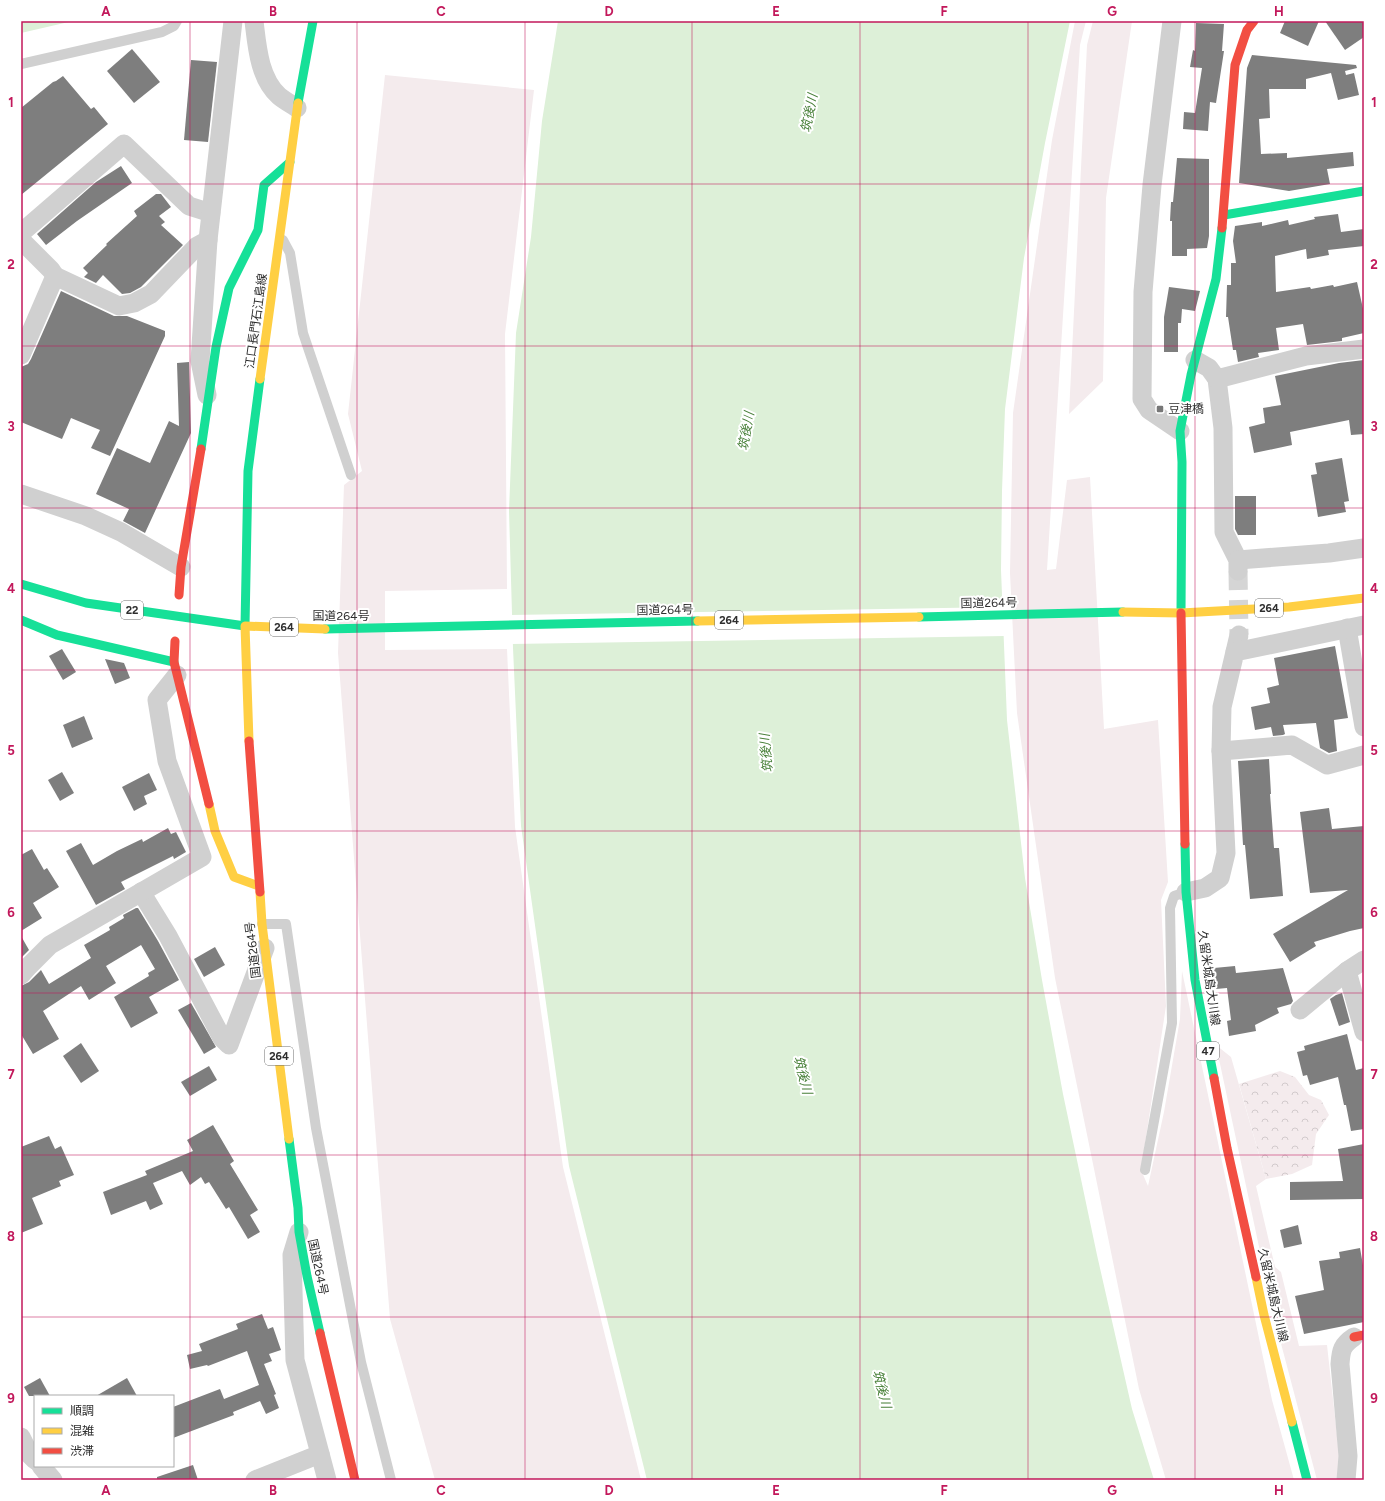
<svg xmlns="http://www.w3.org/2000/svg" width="1385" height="1501" font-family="Figtree,'Noto Sans JP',sans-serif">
	<defs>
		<pattern id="forest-crowns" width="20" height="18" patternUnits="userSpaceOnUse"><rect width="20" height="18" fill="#f4ebed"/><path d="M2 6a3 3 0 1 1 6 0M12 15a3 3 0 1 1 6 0" fill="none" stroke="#d2cacc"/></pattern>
	</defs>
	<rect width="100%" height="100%" fill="#fff"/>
	<!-- green -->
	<g fill="#f4ebed">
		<path d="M1075 21H1086L1080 45 1047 570 1056 569 1067 480 1090 477 1104 729 1158 720 1168 882 1161 900 1166 1006 1141 1170 1148 1186 1164 1112 1180 1019 1182 971 1272 1400 1294 1480H1166L1139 1389 1055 978 1017 713 1010 573 1013 413 1052 140Z"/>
		<path d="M1093 21H1132L1106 198 1103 381 1069 414 1087 45Z"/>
		<path d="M385 75 534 90 505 334 507 589 385 591V650L507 649 515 827 563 1167 641 1480H435L390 1319 338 653 344 485 362 471 348 414Z"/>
		<path d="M1216 1045 1231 1057 1266 1179 1256 1186 1275 1267 1281 1272 1299 1346 1327 1345 1341 1471 1336 1480H1317L1274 1317Z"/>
	</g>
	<!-- forest -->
	<path fill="url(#forest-crowns)" d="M1280 1071 1295 1077 1309 1095 1321 1100 1329 1115 1316 1134 1312 1165 1292 1174 1266 1179 1239 1084Z"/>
	<!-- water -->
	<g fill="#ddf0d8">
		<path d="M21 21H73L21 33Z"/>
		<path d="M558 21H1070L1045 143 1024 258 1005 409 1002 491 1001 570 1007 720 1025 878 1042 980 1063 1094 1097 1255 1132 1409 1154 1480H647L569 1166 521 826 513 648 509 511 516 333 531 237 542 121Z"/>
	</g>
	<!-- pier -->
	<path fill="#fff" d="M1004 607 1005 636 511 644 510 615Z"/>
	<!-- building -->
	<g fill="#7e7e7e">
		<path d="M1285 21H1319L1308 46 1280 33Z"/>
		<path d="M1325 21H1364V37L1345 50Z"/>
		<path d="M1196 23 1224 24 1222 51H1224L1216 103 1210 102 1208 131 1183 129 1184 112 1195 113 1202 68 1190 67 1193 50 1195 51Z"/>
		<path d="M132 49 160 82 134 103 107 71Z"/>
		<path d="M1252 55 1356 65 1357 68 1345 71 1346 75 1354 73 1359 95 1338 100 1331 73 1306 79V89H1269L1270 118 1259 119 1261 154 1287 153V158L1353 152 1354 166 1327 169 1330 184 1289 191 1239 183 1247 68Z"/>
		<path d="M191 60 217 62 208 142 184 140Z"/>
		<path d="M63 76 91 109 94 107 108 124 21 195V108L53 82 56 81Z"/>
		<path d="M1177 158 1209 159V236L1207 248 1187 249V256H1172V221H1170L1171 202H1173Z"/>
		<path d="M121 166 132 183 77 221 46 245 37 234 96 182Z"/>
		<path d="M156 194H161L171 207 159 216 165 222 161 225 183 245 141 287 130 293 122 294 103 275 96 283 84 277 88 273 83 268 107 245 106 244 137 216 134 211Z"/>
		<path d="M1338 214 1341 232 1364 229V246L1328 250 1329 255 1307 259 1306 249 1275 256 1276 292 1310 287 1311 289 1333 285 1334 287 1357 282 1364 313V333L1342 338V341L1307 345 1303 324 1276 328 1279 350 1258 353 1259 357 1238 362 1236 350H1233L1228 317H1226L1227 285H1231V263H1236L1233 241 1235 226 1262 222V226L1288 220 1289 225 1315 219 1314 217Z"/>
		<path d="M1169 287 1200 291 1195 311 1182 309 1181 323H1178V352H1164V317Z"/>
		<path d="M61 291 114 316H127L165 331V336L110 456 91 448 100 430 71 418 62 439 21 422V367L28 364 31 359Z"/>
		<path d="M1364 360V434L1351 435 1349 420 1290 432 1292 445 1254 453 1249 427 1265 423 1263 408 1281 405 1275 376 1339 363Z"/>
		<path d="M189 362 191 433 145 533 123 521 129 509 96 494 117 448 150 463 169 421 179 426 177 363Z"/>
		<path d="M1342 458 1349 501 1344 502 1346 512 1318 517 1311 475 1317 474 1315 463Z"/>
		<path d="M1235 496H1256V535H1238L1235 529Z"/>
		<path d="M1335 646 1348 718 1334 720 1337 751 1329 753 1320 748 1316 723 1283 725 1285 734 1283 735 1273 736 1271 727 1255 730 1251 707 1270 703 1267 688 1279 685 1274 658Z"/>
		<path d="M62 649 76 672 63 680 49 656Z"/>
		<path d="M105 659 124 663 130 678 115 684Z"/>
		<path d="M84 716 93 739 72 748 63 725Z"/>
		<path d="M1269 759 1271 794H1270L1274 848H1279L1283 896 1250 899 1245 845H1243L1238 761Z"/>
		<path d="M62 772 74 793 60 801 48 780Z"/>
		<path d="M149 773 157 790 144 796 147 804 134 811 122 787Z"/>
		<path d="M1329 808 1332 829 1364 826V928L1350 931 1314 942 1316 946 1290 962 1273 934 1348 890 1310 893 1300 812Z"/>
		<path d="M168 828 171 834 176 832 186 852 174 859 173 856 121 882 125 889 96 905 66 851 81 843 93 865 117 851 142 839 143 842Z"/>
		<path d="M32 849 44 870 47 868 59 887 33 903 42 918 21 931V855Z"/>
		<path d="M136 908H138L158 941 179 980 149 997 158 1013 131 1028 114 997 149 976 148 973 155 969 141 945 106 966 116 983 89 1000 81 986 43 1011 59 1039 33 1054 21 1034V986L29 982 41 970 49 984 91 958 84 945 110 930 109 927 124 918 123 915Z"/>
		<path d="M21 936 29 950 21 958Z"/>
		<path d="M215 947 225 965 204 977 194 959Z"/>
		<path d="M1235 966 1236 973 1283 968 1293 1001 1291 1004 1277 1008 1279 1013 1255 1025 1256 1031 1229 1036 1227 1021 1231 1020 1227 988 1216 989 1214 968Z"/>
		<path d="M1342 993 1350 1022 1339 1026 1330 999 1336 995Z"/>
		<path d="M191 1003 216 1047 204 1054 178 1010Z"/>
		<path d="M1347 1034 1356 1070 1364 1068V1129L1351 1131 1346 1105H1344L1338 1077 1310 1085 1307 1075 1303 1076 1297 1052 1305 1050 1304 1046Z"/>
		<path d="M81 1043 99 1071 81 1083 63 1056Z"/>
		<path d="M209 1066 217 1080 190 1096 181 1082Z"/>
		<path d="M213 1125 234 1161 230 1164 258 1210 250 1215 260 1232 248 1239 229 1207 226 1209 209 1182 205 1184 201 1177 190 1185 182 1171 153 1183 163 1204 150 1210 146 1201 111 1215 103 1192 147 1175 145 1171 193 1151 187 1140Z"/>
		<path d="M49 1136 55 1149 61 1146 74 1175 59 1181 61 1186 32 1198 43 1224 21 1233V1147Z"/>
		<path d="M1364 1144V1199L1290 1200V1182L1343 1181 1338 1149Z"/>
		<path d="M1298 1225 1302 1244 1284 1248 1280 1230Z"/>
		<path d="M1360 1248 1364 1271V1322L1304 1334 1295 1296 1324 1290 1319 1261 1340 1258 1339 1252Z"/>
		<path d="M262 1314 268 1329 273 1327 281 1350 269 1354 272 1361 264 1364 276 1394 274 1395 279 1408 266 1414 260 1401 233 1412 234 1415 173 1438V1407L220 1389 224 1399 259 1385 247 1351 208 1366 207 1365 190 1369 187 1355 202 1351 199 1344 238 1329 236 1324Z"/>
		<path d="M40 1378 50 1396H29L24 1387Z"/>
		<path d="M127 1378 137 1396H96Z"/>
		<path d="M193 1465 198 1480H157V1477Z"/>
	</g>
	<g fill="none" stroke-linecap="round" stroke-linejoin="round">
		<!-- street-tunnel -->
		<path stroke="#d5d5d5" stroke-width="19" stroke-dasharray="19 10" stroke-linecap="butt" d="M1238 571 1239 635"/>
		<!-- lane -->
		<g stroke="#d0d0d0" stroke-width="10">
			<path d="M21 64 162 32 174 26 177 21"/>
			<path d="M283 240 290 253 303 333 351 475"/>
			<path d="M262 924H286L316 1128 361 1362 391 1480"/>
			<path d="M1145 1170 1172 1023 1170 908 1174 896 1186 892"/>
		</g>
		<!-- street -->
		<g stroke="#d0d0d0" stroke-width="19">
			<path d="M254 21C257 46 259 78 279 96 285 101 291 104 297 108"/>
			<path d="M1172 21 1152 185 1143 292 1142 399 1149 410 1180 431"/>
			<path d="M21 233 124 144 189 206 211 213"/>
			<path d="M21 240 51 270 55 276 21 355"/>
			<path d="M55 276 119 306 134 303 151 294 197 246 208 240"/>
			<path d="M1195 360 1209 368 1217 379 1223 428 1224 532 1238 560V571"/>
			<path d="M1217 379 1306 356 1364 349"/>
			<path d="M207 395 200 361 208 240 233 21"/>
			<path d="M21 494 86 516 121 532 181 567"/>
			<path d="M1238 560 1329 553 1364 548"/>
			<path d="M1347 628 1364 727"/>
			<path d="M1235 652 1239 635"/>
			<path d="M1221 751 1292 745 1327 765 1364 755"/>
			<path d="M141 892 168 936 222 1038 229 1045 265 948"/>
			<path d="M1186 892 1205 888 1220 878 1226 853 1221 751 1222 707 1235 652 1364 625"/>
			<path d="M1347 971 1364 1032"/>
			<path d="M21 975 28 967 50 945 202 857 167 761 157 700 177 675"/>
			<path d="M1300 1010 1347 971 1364 960"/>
			<path d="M299 1232 292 1255 295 1360 327 1480"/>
			<path d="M21 1437 30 1455 35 1460"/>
			<path d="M41 1466 53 1480"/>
			<path d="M255 1480 320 1454"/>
			<path d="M1346 1480 1348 1456 1340 1364C1341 1350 1342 1345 1354 1337"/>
		</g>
		<!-- fast -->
		<g stroke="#16e098" stroke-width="9">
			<path d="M298 103 313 21"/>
			<path d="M1224 215 1364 191"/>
			<path d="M201 449 216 347 229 288 258 230 264 185 290 162"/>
			<path d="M21 584 86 603 245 626"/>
			<path d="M1181 613 1182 462 1180 431 1191 375 1216 279 1222 228"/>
			<path d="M919 617 1123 612"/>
			<path d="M21 620 57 635 174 662"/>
			<path d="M245 626 248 471 260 379"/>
			<path d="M325 629 698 621"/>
			<path d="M1185 844 1186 892 1195 980 1214 1078"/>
			<path d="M289 1139 298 1208 299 1232 307 1276 320 1333"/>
			<path d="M1292 1422 1307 1480"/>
		</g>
		<!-- slow -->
		<g stroke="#ffcf43" stroke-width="9">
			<path d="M260 379 298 103"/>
			<path d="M1123 612 1181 613 1289 607 1364 598"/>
			<path d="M698 621 919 617"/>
			<path d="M249 741 245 626 325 629"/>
			<path d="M209 804 215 831 234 877 259 886"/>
			<path d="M260 892 262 924 289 1139"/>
			<path d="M1256 1277 1264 1315 1292 1422"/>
		</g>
		<!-- jam -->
		<g stroke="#f24e42" stroke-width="9">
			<path d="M1222 228 1235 65 1247 30 1254 21"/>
			<path d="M179 595 181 567 201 449"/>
			<path d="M1181 613 1185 844"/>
			<path d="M175 641 174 662 209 804"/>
			<path d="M249 741 260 892"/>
			<path d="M1214 1078 1227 1148 1256 1277"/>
			<path d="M320 1333 355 1480"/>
			<path d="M1354 1337 1364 1335"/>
		</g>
	</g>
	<!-- grid -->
	<path fill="none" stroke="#c2185b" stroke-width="1" stroke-opacity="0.55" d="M190 21V1480M357 21V1480M525 21V1480M692 21V1480M860 21V1480M1028 21V1480M1195 21V1480M21 184H1364M21 346H1364M21 508H1364M21 670H1364M21 831H1364M21 993H1364M21 1155H1364M21 1317H1364"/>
	<!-- markers -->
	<rect fill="#777" stroke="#fff" stroke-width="1.5" x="1156" y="405" width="8" height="8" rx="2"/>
	<g text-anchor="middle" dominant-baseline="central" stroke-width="4" stroke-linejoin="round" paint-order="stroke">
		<!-- shield labels -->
		<g fill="#fff" stroke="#6d6d6d" stroke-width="1">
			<rect x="1255" y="599" width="28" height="18" rx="3"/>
			<rect x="121" y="601" width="22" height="18" rx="3"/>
			<rect x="715" y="611" width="28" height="18" rx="3"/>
			<rect x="270" y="618" width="28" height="18" rx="3"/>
			<rect x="1197" y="1042" width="22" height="18" rx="3"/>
			<rect x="265" y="1047" width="28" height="18" rx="3"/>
		</g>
		<g font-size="11" font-weight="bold" fill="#2e2e2e">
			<text x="1269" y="608">264</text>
			<text x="132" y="610">22</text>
			<text x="729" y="620">264</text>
			<text x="284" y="627">264</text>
			<text x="1208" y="1051">47</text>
			<text x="279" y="1056">264</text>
		</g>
		<!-- street labels -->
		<g font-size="12" fill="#2e2e2e" stroke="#fff">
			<text transform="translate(256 321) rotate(-82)">江口長門石江島線</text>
			<text transform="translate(989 603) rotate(-1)">国道264号</text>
			<text transform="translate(665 610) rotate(-1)">国道264号</text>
			<text x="341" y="616">国道264号</text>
			<text transform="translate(253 950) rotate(-97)">国道264号</text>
			<text transform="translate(1209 978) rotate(82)">久留米城島大川線</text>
			<text transform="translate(318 1267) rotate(78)">国道264号</text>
			<text transform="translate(1273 1295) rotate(77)">久留米城島大川線</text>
		</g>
		<!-- poi labels -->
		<g font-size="12" fill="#2e2e2e" stroke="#fff" text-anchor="start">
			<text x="1168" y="409">豆津橋</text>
		</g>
		<!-- water labels -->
		<g font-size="13" font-style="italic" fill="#49813a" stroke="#fff">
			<text transform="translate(809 113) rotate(-79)">筑後川</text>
			<text transform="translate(746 431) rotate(-80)">筑後川</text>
			<text transform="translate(766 753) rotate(-95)">筑後川</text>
			<text transform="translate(803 1075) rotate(76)">筑後川</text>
			<text transform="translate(882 1389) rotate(76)">筑後川</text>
		</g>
	</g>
	<!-- border -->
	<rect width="1385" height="1501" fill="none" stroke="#ffffff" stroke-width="44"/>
	<!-- legend -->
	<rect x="34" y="1395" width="140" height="72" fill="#ffffff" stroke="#ababab"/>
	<rect x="42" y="1408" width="20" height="6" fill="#16e098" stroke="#ababab"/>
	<text x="70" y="1415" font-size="12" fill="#2e2e2e">順調</text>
	<rect x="42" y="1428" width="20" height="6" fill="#ffcf43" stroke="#ababab"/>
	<text x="70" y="1435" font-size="12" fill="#2e2e2e">混雑</text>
	<rect x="42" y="1448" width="20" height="6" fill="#f24e42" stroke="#ababab"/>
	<text x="70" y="1455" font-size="12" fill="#2e2e2e">渋滞</text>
	<rect x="22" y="22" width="1341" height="1457" fill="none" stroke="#c2185b" stroke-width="1.5"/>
	<g font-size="13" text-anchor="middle" font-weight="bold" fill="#c2185b">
		<text x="106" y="16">A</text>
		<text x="273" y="16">B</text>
		<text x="441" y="16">C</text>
		<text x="609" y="16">D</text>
		<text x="776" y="16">E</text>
		<text x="944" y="16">F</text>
		<text x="1112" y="16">G</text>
		<text x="1279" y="16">H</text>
		<text x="11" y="107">1</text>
		<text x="1374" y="107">1</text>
		<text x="11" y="269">2</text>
		<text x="1374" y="269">2</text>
		<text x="11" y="431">3</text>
		<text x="1374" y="431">3</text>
		<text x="11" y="593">4</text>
		<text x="1374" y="593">4</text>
		<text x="11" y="755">5</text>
		<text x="1374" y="755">5</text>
		<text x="11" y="917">6</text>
		<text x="1374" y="917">6</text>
		<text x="11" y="1079">7</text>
		<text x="1374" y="1079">7</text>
		<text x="11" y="1241">8</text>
		<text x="1374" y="1241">8</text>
		<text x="11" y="1403">9</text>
		<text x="1374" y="1403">9</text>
		<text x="106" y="1495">A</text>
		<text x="273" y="1495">B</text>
		<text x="441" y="1495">C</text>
		<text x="609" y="1495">D</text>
		<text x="776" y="1495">E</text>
		<text x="944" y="1495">F</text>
		<text x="1112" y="1495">G</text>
		<text x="1279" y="1495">H</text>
	</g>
</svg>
